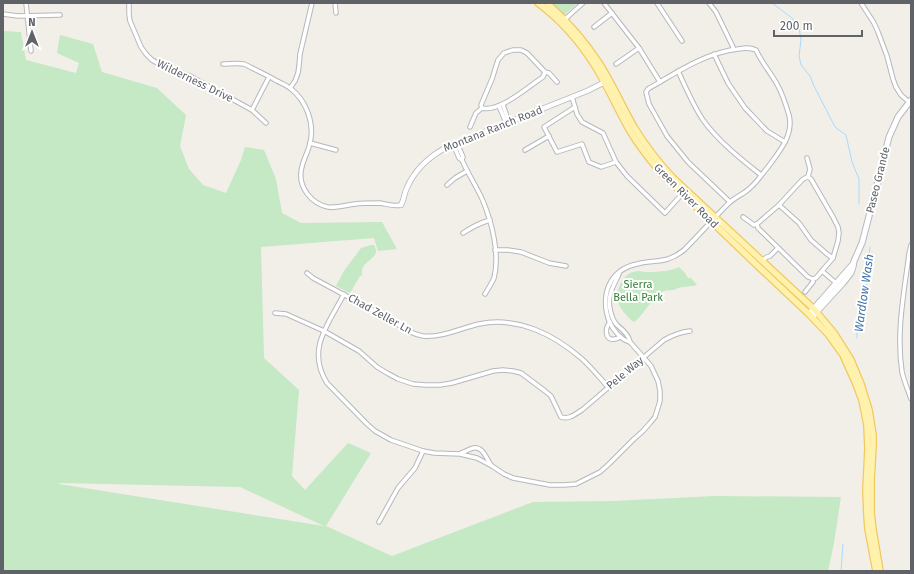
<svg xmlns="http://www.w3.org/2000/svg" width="914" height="574" font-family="'Fira Sans',sans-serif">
	<rect width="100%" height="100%" fill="#f1efe8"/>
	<!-- green -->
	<g fill="#c5e8c5" fill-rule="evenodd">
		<path d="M551 3H578L564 15Z"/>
		<path d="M3 31 21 32 26 60 76 73 79 63 57 53 60 35 93 44 102 72 157 88 186 115 180 146 189 169 203 185 226 193 241 160 245 147 264 150 276 179 282 213 301 223 382 222 397 249 378 251 374 238 261 247 264 358 299 390 292 476 305 490 348 443 371 453 326 526 392 556 533 502 613 501 715 496 841 497 834 543 828 571H3ZM59 483 240 487 324 526 59 484Z"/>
		<path d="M371 245H374C383 260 359 259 362 275L360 276 350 293 336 286 344 271 361 248Z"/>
		<path d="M679 267 685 273 688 278H691L697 285C689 287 680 286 674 290 670 290 667 290 664 291 653 295 645 314 634 322 628 318 617 306 617 297 618 285 625 271 639 271 640 271 644 272 645 272 651 272 658 272 664 271 669 271 674 269 679 267Z"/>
	</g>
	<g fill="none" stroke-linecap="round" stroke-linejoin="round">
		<!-- stream -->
		<g stroke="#aadaff" stroke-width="1">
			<path d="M772 3 792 18 799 28 801 40 799 56 801 65 810 76 814 86 835 127 846 135 852 162 859 179V204"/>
			<path d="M857 338V332L865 303 870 247"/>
			<path d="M841 571 843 544"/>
		</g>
		<defs>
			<g id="minor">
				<path d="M26 3 31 51"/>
				<path d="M129 3V14L130 21 133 28 141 47 146 54 152 60 161 65 190 76 252 110 266 123"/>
				<path d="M335 3 336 13"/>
				<path d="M604 3 639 48 660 82"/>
				<path d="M657 3 682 41"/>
				<path d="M709 3 716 12 733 47V49"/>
				<path d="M861 3 874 23 878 32 887 56 893 79 896 87 901 95 909 102"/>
				<path d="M3 14 18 16 60 15"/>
				<path d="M563 21 583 3"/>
				<path d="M594 27 612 13"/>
				<path d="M714 54 728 83 745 108 767 131 785 142"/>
				<path d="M223 64C229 64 238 63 244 64 247 65 250 67 252 68 260 72 269 76 277 81 281 83 286 85 290 88 306 100 315 123 310 143 308 153 302 161 301 172 299 188 312 204 328 207 337 208 346 205 355 204 363 203 372 203 380 203 387 204 394 207 401 205"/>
				<path d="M616 64 639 48"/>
				<path d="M678 71C686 88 693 105 703 120 718 141 742 160 761 175"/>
				<path d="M290 88 295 81 298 73 299 66 300 54 312 3"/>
				<path d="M572 97 577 114 582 122 603 133 616 162 627 176 665 213 682 194"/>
				<path d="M503 105 509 122"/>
				<path d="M499 106 506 123"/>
				<path d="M575 107 544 127 557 152 582 144 589 162 601 167 616 162"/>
				<path d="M482 108C499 113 529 86 543 77L545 72"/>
				<path d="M252 110 269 77"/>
				<path d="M470 127 476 113 482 108 481 105 492 79 498 60 504 53 513 50H521L527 53 545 72 549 73 557 82"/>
				<path d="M310 143 336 150"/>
				<path d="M457 143 463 157 462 160"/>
				<path d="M453 144 459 158 462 160C468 174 477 187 483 201 492 223 500 254 494 278 492 283 488 289 485 294"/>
				<path d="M525 150 549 136"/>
				<path d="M807 158 810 169 808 177"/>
				<path d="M447 185 455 178 467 171"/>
				<path d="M779 205 799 223 811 240 827 254 833 258"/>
				<path d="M743 217 754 225 757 224"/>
				<path d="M757 224 779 205 802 180 805 178 808 177 811 179 833 217 838 227 839 233 838 241 833 258 816 278 813 279"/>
				<path d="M757 224 758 228 808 277 813 279"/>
				<path d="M463 233C472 227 480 223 490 220"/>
				<path d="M911 245 909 254C904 293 896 333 902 372 904 381 908 390 911 399"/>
				<path d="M495 250H508L521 252 549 263 566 266"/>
				<path d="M764 262V259L767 257 770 256 778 248"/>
				<path d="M822 271 836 283"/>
				<path d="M307 273 313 278C339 292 365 306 391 320 401 326 410 334 423 336 441 338 461 328 479 324 517 316 553 334 581 358 591 367 599 377 608 387"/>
				<path d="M805 292 813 282V279"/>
				<path d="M344 294C328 325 306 349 327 383L367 424 375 431 391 440 423 451 434 453 460 454 477 458 492 466 504 474 513 478 550 485H564L576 484 600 472 609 464 634 439 643 431 650 423 655 417 660 401V391L658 381 651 366 630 342C629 335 622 329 617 325 614 322 612 317 611 313 606 297 613 287 619 274"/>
				<path d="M275 313 286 314 324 331 359 351 377 367 387 373 398 379 413 384 426 385H440L452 383 493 371 503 370 513 371 521 373 545 391 551 396 561 417C569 420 575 414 582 410L664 340C673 335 680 332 690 331"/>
				<path d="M610 322C605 328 604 341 615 339 617 339 619 337 621 337"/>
				<path d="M630 342C621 340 613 330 609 321 600 295 609 270 637 264 647 261 658 262 668 259 674 257 679 254 684 250 699 235 713 219 728 204 735 197 744 194 750 188 757 182 762 174 768 167 779 152 794 135 789 115 786 105 782 93 777 84 770 72 762 63 756 50 750 47 744 48 738 49 704 53 676 73 648 89L646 92 649 104 667 136 688 162 730 202"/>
				<path d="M461 453C465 452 469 449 473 448 483 446 486 458 491 465"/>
				<path d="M379 522 398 488 415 468 423 451"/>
			</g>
			<path id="tertiary" d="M401 205C404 200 404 195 406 190 414 170 431 155 449 146L587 91 607 81"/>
			<g id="secondary">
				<path d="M809 314 853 264"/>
				<path d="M812 317 843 283 851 273 853 267 854 261 862 243 867 224 889 137 898 117 911 100"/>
			</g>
			<g id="primary">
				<path d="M538 3C561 20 580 42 595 66 608 87 618 110 630 131 639 146 650 160 661 173L759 267 809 314 828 334 843 355 856 384 862 400 867 425 868 449 866 490 867 516 868 529 876 571"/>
				<path d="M547 3C567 21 585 41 599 63 612 83 622 106 634 127 645 145 658 162 673 178L814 309 834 333 851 360 861 384 869 410 873 435V446L871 480V512L873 530 880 571"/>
			</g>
		</defs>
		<!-- minor casing -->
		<use href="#minor" stroke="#b5b8bc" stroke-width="5.5"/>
		<!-- tertiary casing -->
		<use href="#tertiary" stroke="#b5b8bc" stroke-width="6"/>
		<!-- secondary casing -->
		<use href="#secondary" stroke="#b6babf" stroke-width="7"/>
		<!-- primary casing -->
		<use href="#primary" stroke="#f2c960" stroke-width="8"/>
		<!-- minor -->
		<use href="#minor" stroke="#fff" stroke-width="3.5"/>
		<!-- tertiary -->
		<use href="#tertiary" stroke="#fff" stroke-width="4.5"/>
		<!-- secondary -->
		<use href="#secondary" stroke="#fff" stroke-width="5"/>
		<!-- primary -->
		<use href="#primary" stroke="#fff2af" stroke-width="5.5"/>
	</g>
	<g text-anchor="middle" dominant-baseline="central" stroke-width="4" stroke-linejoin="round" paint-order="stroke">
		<!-- street labels -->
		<g font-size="11" fill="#5f6368" stroke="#fff">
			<text transform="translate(195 81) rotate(26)">Wilderness Drive</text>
			<text transform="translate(493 129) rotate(-22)">Montana Ranch Road</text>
			<text transform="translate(878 180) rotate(-76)">Paseo Grande</text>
			<text transform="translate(686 196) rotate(45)">Green River Road</text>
			<text transform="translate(380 314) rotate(29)">Chad Zeller Ln</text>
			<text transform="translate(625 373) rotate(-40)">Pele Way</text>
		</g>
		<!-- park labels -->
		<g font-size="11" fill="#348238" stroke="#fff">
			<text x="638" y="284">Sierra<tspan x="638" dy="13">Bella Park</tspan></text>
		</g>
		<!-- water labels -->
		<g font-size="12" font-style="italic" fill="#4174aa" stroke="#fff">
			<text transform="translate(864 293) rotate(-82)">Wardlow Wash</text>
		</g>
	</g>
	<!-- border -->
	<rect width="914" height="574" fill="none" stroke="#5f6368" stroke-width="8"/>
	<!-- north arrow -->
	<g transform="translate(32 32)" stroke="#ffffff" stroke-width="3" paint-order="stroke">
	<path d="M0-3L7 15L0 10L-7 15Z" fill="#5f6368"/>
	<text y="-6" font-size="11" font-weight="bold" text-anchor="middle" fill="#5f6368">N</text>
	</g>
	<!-- scale -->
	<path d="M774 30v6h88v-6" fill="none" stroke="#5f6368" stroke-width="2"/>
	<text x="780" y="30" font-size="12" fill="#5f6368" stroke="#ffffff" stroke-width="3" paint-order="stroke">200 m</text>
</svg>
